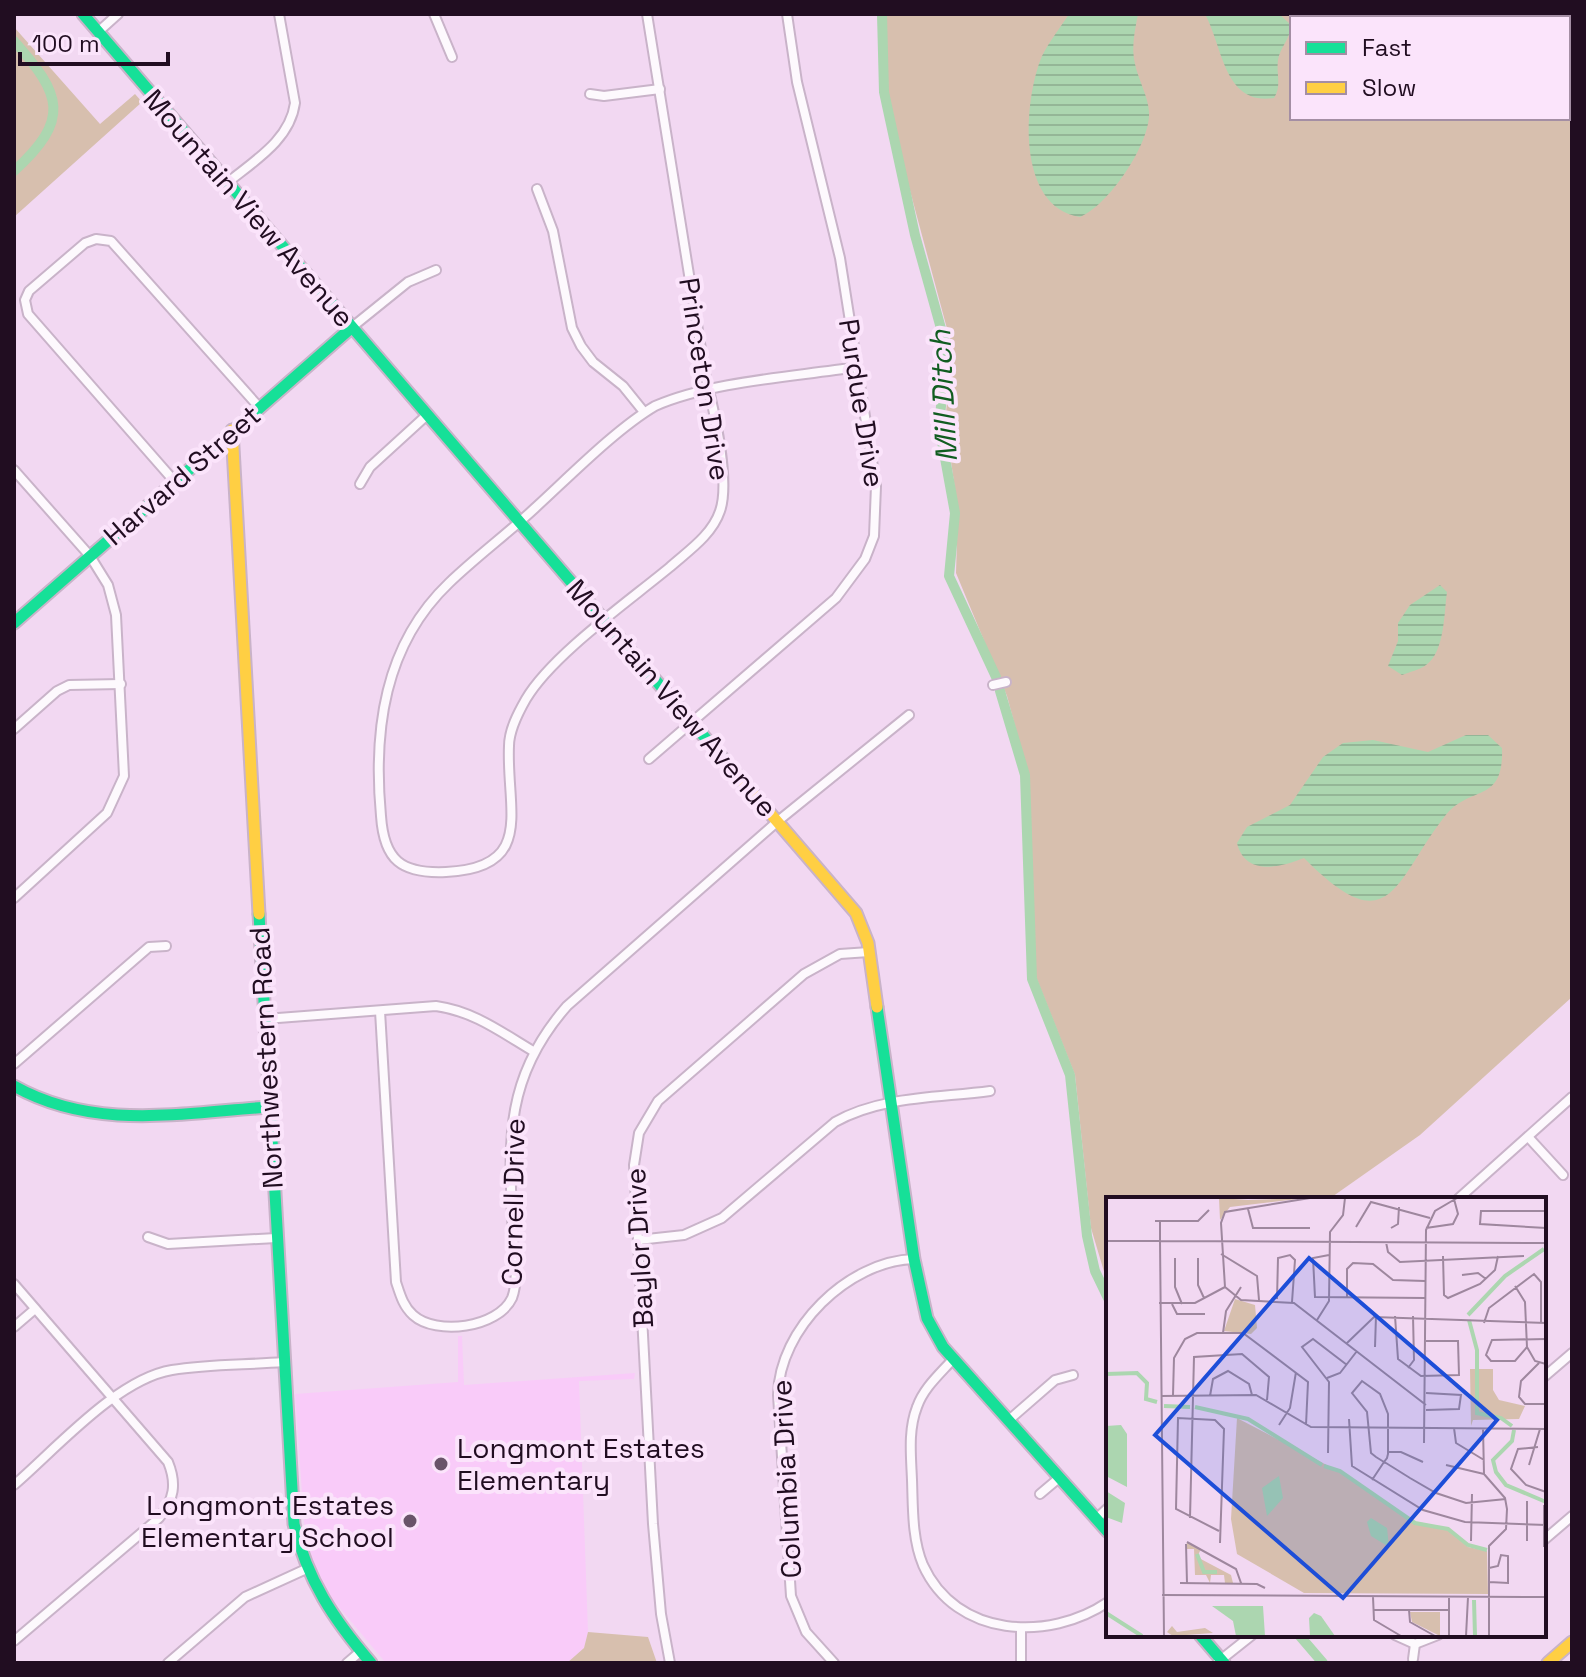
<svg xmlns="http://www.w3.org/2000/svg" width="1586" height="1677" font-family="'Space Grotesk',sans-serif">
	<defs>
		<pattern id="water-rules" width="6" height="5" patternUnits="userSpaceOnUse" patternTransform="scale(2)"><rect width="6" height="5" fill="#acd6b0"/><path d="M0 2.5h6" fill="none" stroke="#94b697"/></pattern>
	</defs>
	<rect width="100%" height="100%" fill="#f2d8f2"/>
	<!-- built -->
	<path fill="#f9cbf9" d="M458 1336H462L464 1385 635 1373 634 1379 579 1381 588 1632 584 1648 567 1663H386L333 1600 315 1566 305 1535 295 1394 458 1382Z"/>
	<!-- green -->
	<g fill="#d7bfae">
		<path d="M885 14H1555L1558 18H1292V118H1568V29L1572 34V997L1420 1135 1329 1199H1108V1285L1091 1228 1075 1075 1036 977 1029 778 1007 696 956 573 958 509 945 421 953 351 901 157 886 81Z"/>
		<path d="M14 27 100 124 135 94 142 102 14 217Z"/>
		<path d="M588 1632 648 1637 657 1663H567L584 1648Z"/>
	</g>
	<!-- water -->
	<g fill="url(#water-rules)">
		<path d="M1069 14H1138C1135 30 1131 47 1135 64 1138 79 1148 96 1149 112 1151 143 1108 206 1080 217 1016 207 1023 101 1042 56 1049 42 1060 28 1069 14Z"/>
		<path d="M1205 14H1279L1291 25C1290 40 1280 47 1278 60 1276 75 1282 85 1274 98 1224 106 1223 47 1205 14Z"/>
		<path d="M1440 585 1447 592C1444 612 1445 652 1426 665 1420 670 1409 672 1402 675L1388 666 1398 641V623L1410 605Z"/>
		<path d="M1466 735H1488L1502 748C1504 805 1470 784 1445 816 1394 881 1391 946 1304 858 1279 868 1245 876 1237 843L1247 827 1290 805 1323 757 1343 743 1373 740 1428 752Z"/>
	</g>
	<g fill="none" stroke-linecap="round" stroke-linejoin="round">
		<!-- canal -->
		<g stroke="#acd6b0" stroke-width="10">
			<path d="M882 14 884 92 915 235 947 350 939 425 955 513 949 576 996 677"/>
			<path d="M14 41C62 95 71 119 14 171"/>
			<path d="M1000 691 1025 775 1032 979 1070 1075 1087 1236 1095 1271 1108 1298"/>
			<path d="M1299 1635 1323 1663"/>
		</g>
		<defs>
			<g id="street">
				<path d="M434 14 452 57"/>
				<path d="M647 14 705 374C713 406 731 480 720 511 712 535 688 551 670 567 629 601 552 655 526 699 518 713 509 730 509 746 506 809 536 868 446 872 401 874 384 860 381 816 373 731 384 645 449 583 476 557 507 534 535 508 569 477 616 429 655 406 713 381 793 377 856 367"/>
				<path d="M98 32 118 14"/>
				<path d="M590 94 604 96 660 89"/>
				<path d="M227 183C254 161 290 140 295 103L279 14"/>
				<path d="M537 189 553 231 572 328 581 346 593 362 623 386 644 412"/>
				<path d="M351 328 408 282 436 270"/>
				<path d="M14 470 90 556 108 585 116 615 124 776 107 813 14 898"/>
				<path d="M175 482 28 314 25 300 29 291 85 243 96 239 111 241 259 407"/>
				<path d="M360 484 370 467 427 415"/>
				<path d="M993 685 1006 682"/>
				<path d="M14 729 57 691 69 685 121 684"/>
				<path d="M649 759 836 598 865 559 874 536 876 486 840 258 797 82 787 14"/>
				<path d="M380 1011 396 1282C400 1294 403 1306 413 1315 436 1336 498 1328 512 1298 519 1280 514 1255 513 1237 509 1145 502 1080 567 1006L778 821 909 715"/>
				<path d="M265 1019 436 1006C473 1011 501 1032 533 1051"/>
				<path d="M14 1064 149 947 166 946"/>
				<path d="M1530 1139 1563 1175"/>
				<path d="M1458 1199 1572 1097"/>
				<path d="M148 1237 168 1244 276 1238"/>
				<path d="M638 1240 684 1235 722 1218 835 1122C881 1096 938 1098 990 1091"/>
				<path d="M14 1284 168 1462C177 1484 174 1500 159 1518L14 1641"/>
				<path d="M14 1327 35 1309"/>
				<path d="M954 1358C941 1373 924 1387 917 1407 908 1430 911 1455 912 1480 913 1507 912 1539 923 1565 956 1638 1049 1642 1108 1602"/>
				<path d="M1544 1377 1572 1353"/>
				<path d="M1009 1420 1055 1380 1073 1375"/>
				<path d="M14 1485C56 1449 117 1379 172 1370 208 1364 247 1365 283 1362"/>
				<path d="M1040 1494 1059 1478"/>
				<path d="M1096 1519 1108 1508"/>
				<path d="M1544 1540 1572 1516"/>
				<path d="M1395 1635 1415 1644 1438 1635"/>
				<path d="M1413 1659 1415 1644"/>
				<path d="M1218 1662 1252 1635"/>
				<path d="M168 1663 245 1597 304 1570"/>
				<path d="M347 1663 361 1651"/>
				<path d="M670 1663 661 1614 653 1524 634 1165 639 1133 658 1101 804 974 840 954 869 952"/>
				<path d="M834 1663 806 1632 791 1596 778 1395C779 1329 848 1261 914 1259"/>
				<path d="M1021 1663V1629"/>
			</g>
			<g id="fast">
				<path d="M83 14 744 783"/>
				<path d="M14 623 351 328"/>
				<path d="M259 914 294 1524C307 1580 334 1620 371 1663"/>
				<path d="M877 1007 914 1259 927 1318 943 1347 1108 1532"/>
				<path d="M14 1086C94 1131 181 1113 269 1107"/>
				<path d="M1200 1635 1224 1663"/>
			</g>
			<g id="slow">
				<path d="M232 430 259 914"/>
				<path d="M744 783 856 913 868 943 877 1007"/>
				<path d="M1548 1663 1572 1642"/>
			</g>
		</defs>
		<!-- street casing -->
		<use href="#street" stroke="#c9b3c9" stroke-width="12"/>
		<!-- fast casing -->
		<use href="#fast" stroke="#c9b3c9" stroke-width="15"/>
		<!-- slow casing -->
		<use href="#slow" stroke="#c9b3c9" stroke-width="15"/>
		<!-- street -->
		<use href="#street" stroke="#fdf9fd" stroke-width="8"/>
		<!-- fast -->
		<use href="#fast" stroke="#16e098" stroke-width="11"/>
		<!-- slow -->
		<use href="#slow" stroke="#ffcf43" stroke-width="11"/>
	</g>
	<!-- markers -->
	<g fill="#6a546a" stroke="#fbe4fb" stroke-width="3">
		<circle cx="441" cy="1464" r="8"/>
		<circle cx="410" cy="1521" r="8"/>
	</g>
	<g text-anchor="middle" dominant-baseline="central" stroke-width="8" stroke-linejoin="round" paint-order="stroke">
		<!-- street labels -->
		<g font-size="28" fill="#210d21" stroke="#fbe4fb">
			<text transform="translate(249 208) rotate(49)">Mountain View Avenue</text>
			<text transform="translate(705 379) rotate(81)">Princeton Drive</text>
			<text transform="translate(862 403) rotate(81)">Purdue Drive</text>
			<text transform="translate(182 475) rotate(-41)">Harvard Street</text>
			<text transform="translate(672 698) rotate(49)">Mountain View Avenue</text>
			<text transform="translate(266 1058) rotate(-93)">Northwestern Road</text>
			<text transform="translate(513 1202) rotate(-89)">Cornell Drive</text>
			<text transform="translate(639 1248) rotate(-93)">Baylor Drive</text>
			<text transform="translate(786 1479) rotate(-93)">Columbia Drive</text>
		</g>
		<!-- poi labels -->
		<g font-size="28" fill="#210d21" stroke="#fbe4fb" text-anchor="start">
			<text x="457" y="1448">Longmont Estates<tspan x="457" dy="32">Elementary</tspan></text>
			<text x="394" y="1505" text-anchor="end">Longmont Estates<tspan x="394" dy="32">Elementary School</tspan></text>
		</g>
		<!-- water labels -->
		<g font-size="30" font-style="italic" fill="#115d21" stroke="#fbe4fb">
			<text transform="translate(943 396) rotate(-93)">Mill Ditch</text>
		</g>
	</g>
	<!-- overview -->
	<g transform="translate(1106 1197)">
		<rect width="440" height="440" fill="#f2d8f2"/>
		<path d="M113 1 142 3 200 1 124 10 114 23ZM129 102 149 108 151 131 145 137 118 134ZM364 172H387V193L393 203 419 209 413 222 367 223 365 229ZM131 221 234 275 310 326 342 333 362 350 381 354 382 397 198 396 131 357 125 322ZM81 345 95 352 91 360 125 378 127 386H119L118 378H105L104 386 100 378H89L88 352H80ZM304 415H334V439L306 425Z" fill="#d7bfae"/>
		<path d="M66 429 71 435 99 431 107 436 67 439 61 435Z" fill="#d7bfae"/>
		<path d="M15 228 21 237V290L0 279V229ZM173 279 177 301 161 319 156 291ZM0 294 19 306 16 326 0 320ZM265 321 281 331 283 350 265 339 261 325ZM106 409H157L159 439H130L127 424ZM208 416 215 419 229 439H204L203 421Z" fill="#acd6b0"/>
		<path fill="none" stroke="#acd6b0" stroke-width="4" d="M362 118 399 79 438 52M363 123 371 153V216L395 221 406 229M0 177 31 176 41 186 40 202 51 205M58 209 84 210M89 210 142 222 216 268M408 233 406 244 387 263 390 275 400 288 440 305M218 269 234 274 309 326 342 332 362 348 381 353M91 357 98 375H111M368 403 369 439M0 416 36 439"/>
		<path fill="none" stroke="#9e879e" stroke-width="2" d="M204 1 119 15 115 26 119 90 135 103 188 106 320 208M142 12 147 31H204M440 14H375L374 27 440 31M49 24H92L103 13M250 30 265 5 324 21M285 31 292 27 293 10M320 31 347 27 352 17 348 2M0 44H54V25M280 45 282 55 294 65 418 59M115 57 151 79 153 103M223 58 207 61 209 100 319 101M337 59 338 98 342 101 374 87 389 73 392 59M69 61V90L76 107M92 61V88L98 101M356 78 372 76 380 82M409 89 419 105 421 150 429 164 440 167M241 100V72L247 66 267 67 287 83 319 84M171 102 172 61 184 58 189 63 186 105M53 106H89L119 90M66 107 71 117H99M289 119 292 162 315 179 353 178 352 144H320M211 123 223 104 224 35 237 18 239 1M378 126 383 111 428 77 435 85V126M117 136 120 114 135 90M241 146 268 120 440 126M269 150 270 119M421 150 409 164H385L380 158 386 143 440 142M433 166 415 184 413 200 419 207H440M302 171 308 163 307 119M221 181 234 176 251 154M320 196 355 198 353 212 320 213M67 198 68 161 79 142 91 136H137L202 185 200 228M55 199 150 198 205 230 440 232M104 199 107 182 122 174 143 187 146 198M243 222 246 269 317 313 359 325 440 328M173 228 184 211 190 175M348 231 350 246 378 263M377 231 378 277 399 301 401 312 400 332 383 349V439M318 246 320 33 329 14 351 1M432 250 412 252 405 272 420 288 440 295M282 255H295L317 265M222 256 223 185 196 150 207 142 241 168M340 268 378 277M423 268 434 232M266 283 278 265 281 261 282 257V217L274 197 256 184 246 196 261 215 265 256 270 260 278 265 280 266 304 281 330 296 360 306 400 302M421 304V344M438 308V350M84 321 88 160 136 157 163 180 161 203M113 334 70 312 72 221 109 223 118 232 114 346M365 344 366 297M81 345 130 372 135 386M80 347 81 386M383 385 402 386V359L395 358 392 369 383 371M74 386 151 387 159 391M56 398 440 400M267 400 268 423 295 439M343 401V439M267 413H343M303 413 304 425 329 439M58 439 54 44 440 46M360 439 362 400"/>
		<path fill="#1d4ed8" fill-opacity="0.15" stroke="#1d4ed8" stroke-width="4" d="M203 61 391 223 237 401 49 238Z"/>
		<rect width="440" height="440" fill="none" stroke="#210d21" stroke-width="4"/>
	</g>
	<!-- border -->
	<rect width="1586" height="1677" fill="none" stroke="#210d21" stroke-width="32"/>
	<!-- legend -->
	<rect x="1290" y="16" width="280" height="104" fill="#fbe4fb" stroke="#a48ea4" stroke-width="2"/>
	<rect x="1306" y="42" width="40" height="12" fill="#16e098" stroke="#a48ea4" stroke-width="2"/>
	<text x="1362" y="56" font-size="24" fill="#210d21">Fast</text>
	<rect x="1306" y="82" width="40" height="12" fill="#ffcf43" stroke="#a48ea4" stroke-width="2"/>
	<text x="1362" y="96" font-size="24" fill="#210d21">Slow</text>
	<!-- scale -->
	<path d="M20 52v12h148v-12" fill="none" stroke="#210d21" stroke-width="4"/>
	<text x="32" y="52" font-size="24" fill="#210d21" stroke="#fbe4fb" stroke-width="6" paint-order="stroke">100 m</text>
</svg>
